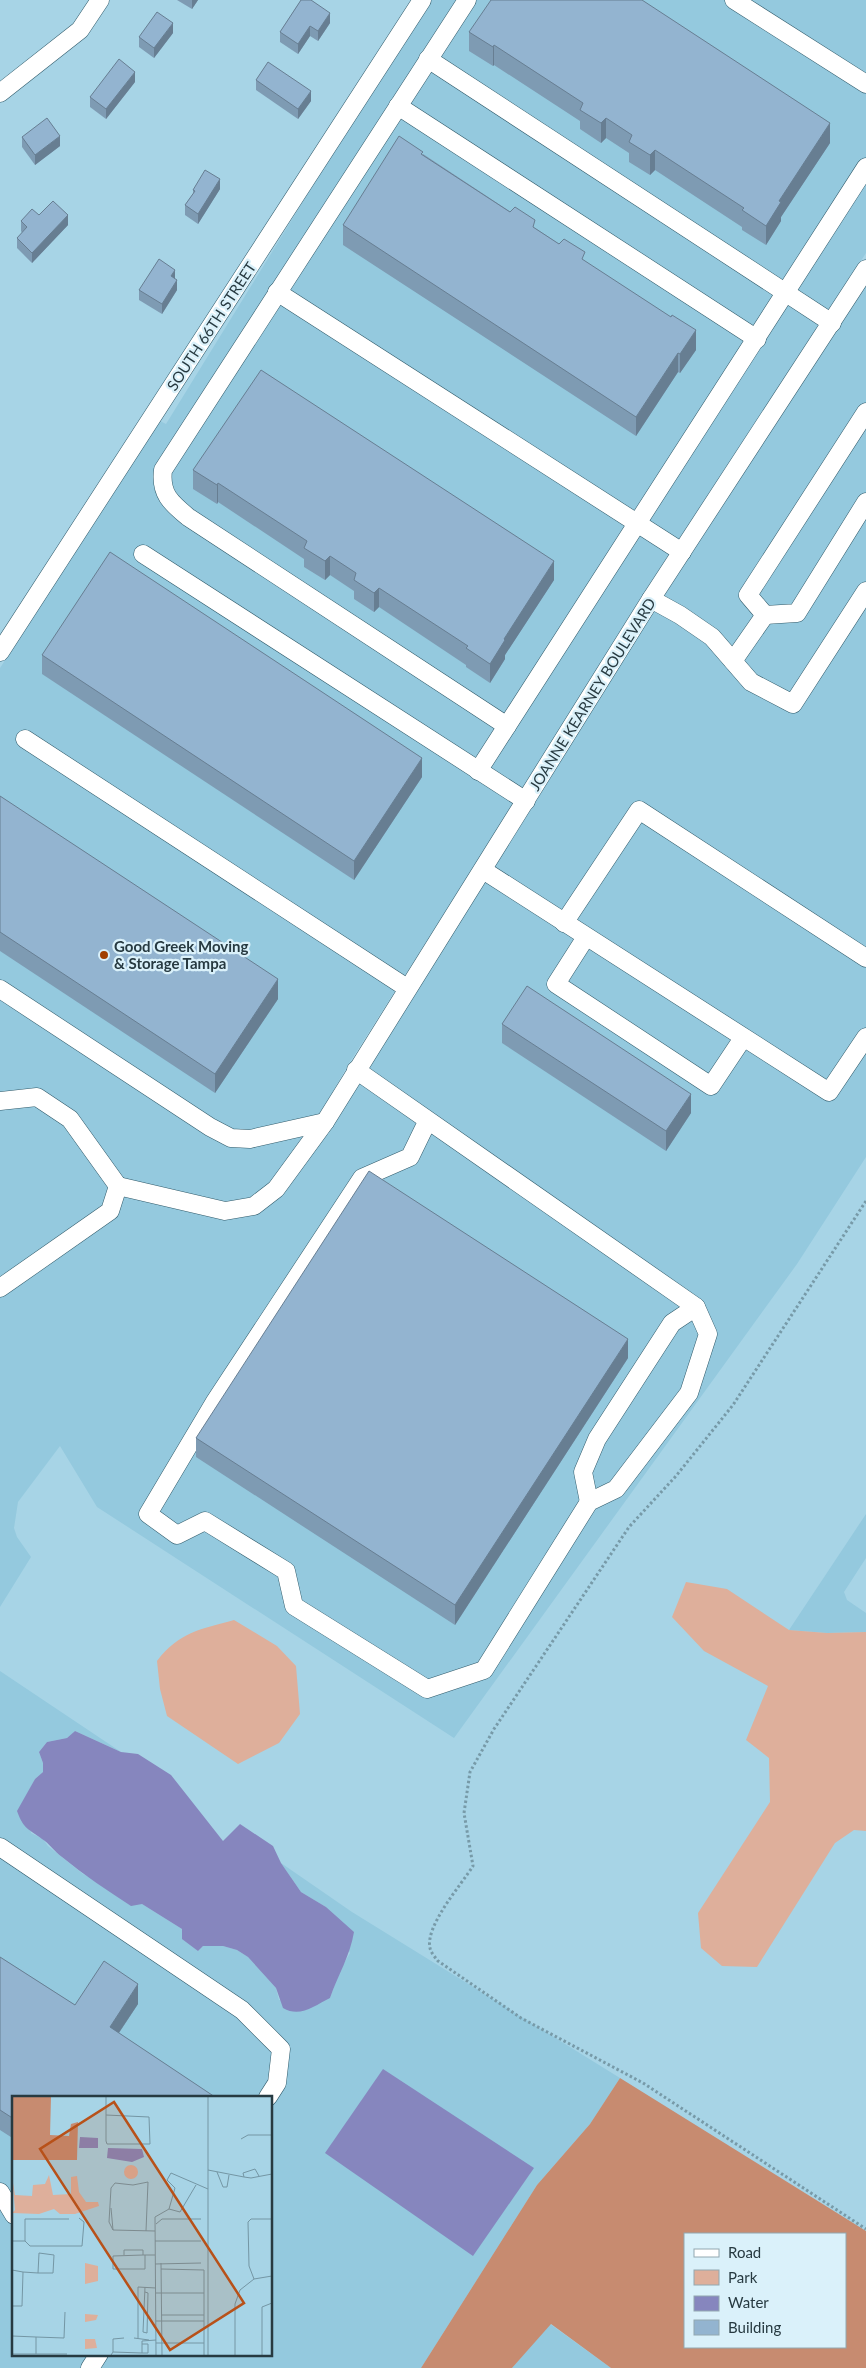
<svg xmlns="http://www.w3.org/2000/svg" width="866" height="2368" font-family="Lato,sans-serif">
	<rect width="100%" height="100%" fill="#a7d4e6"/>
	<!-- built -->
	<g fill="#94c9de" fill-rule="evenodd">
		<path d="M432 0H866V253L643 594 518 797 348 1065 313 1126 328 1135 363 1075 533 806 658 603 866 286V1157L797 1264 454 1738 97 1507 60 1446 18 1502 14 1528 17 1537 31 1557 0 1607V668L160 421 166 424 333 153Z"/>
		<path d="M866 1514V1558L844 1592 847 1600 866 1613V1632L827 1633 789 1630Z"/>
		<path d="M0 1671 121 1752 75 1731 67 1738 47 1742 39 1752 43 1763V1772L35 1779 28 1793 31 1833 43 1839 48 1846 83 1874 142 1904 182 1929 198 1951 203 1946H223L237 1950 248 1957 276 1988 279 2000 330 1998 340 1970 350 1953 326 1907 301 1892 281 1863 352 1912 620 2078 590 2124 537 2185 421 2368H0ZM14 2097H271V2354H14Z"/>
		<path d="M550 2324 611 2368H512Z"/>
	</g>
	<!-- green -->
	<g fill="#deaf9b">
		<path d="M686 1582 727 1589 789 1630 827 1633 866 1632V1831L854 1830 835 1843 757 1967 722 1966 701 1948 698 1913 770 1802 769 1758 746 1740 768 1686 704 1651 672 1617Z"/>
		<path d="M234 1620 277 1646 296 1666 300 1714 279 1743 238 1764 167 1716 160 1689 157 1661C179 1632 201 1629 234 1620Z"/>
	</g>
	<!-- forest -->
	<path fill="#c78b70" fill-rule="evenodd" d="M620 2078 866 2231V2368H611L551 2324 512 2368H421L537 2185 590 2124ZM685 2234H845V2347H685Z"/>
	<!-- water -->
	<g fill="#8686be">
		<path d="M75 1731 121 1752 138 1754 171 1775 223 1841 240 1824 273 1846 281 1863 301 1892 326 1907 354 1932C350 1956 338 1975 330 1998 314 2006 300 2018 283 2008L276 1988 248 1957 237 1950 223 1946H203L198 1951 182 1939V1929L142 1904 131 1906C108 1891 84 1875 62 1857 55 1852 49 1843 42 1839 28 1828 24 1830 17 1811L35 1779 43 1772V1763L39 1752 47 1742 67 1738Z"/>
		<path d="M383 2069 534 2168 473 2256 325 2153Z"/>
	</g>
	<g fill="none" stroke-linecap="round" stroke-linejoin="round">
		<defs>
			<g id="minor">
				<path d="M467 0 163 470C160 494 171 503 188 517L507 726"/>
				<path d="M734 0 866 84"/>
				<path d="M428 59 832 323"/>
				<path d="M0 93 80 30 100 0"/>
				<path d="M398 106 757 339"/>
				<path d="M277 292 682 552"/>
				<path d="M143 554 526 801"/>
				<path d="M651 599 680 615 712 637 751 682 793 704 866 591"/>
				<path d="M765 615 748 595 866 412"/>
				<path d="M765 615 797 613 866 502"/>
				<path d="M0 652 422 0"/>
				<path d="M733 661 765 615"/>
				<path d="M25 739 407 988"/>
				<path d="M478 771 866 167"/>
				<path d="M483 870 829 1092 866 1037"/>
				<path d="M564 923 639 810 866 958"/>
				<path d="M586 937 556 984 711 1086 743 1038"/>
				<path d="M0 989 210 1127 231 1138 250 1139 325 1122"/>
				<path d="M356 1070 696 1307 708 1334 689 1393 616 1489 589 1502 484 1670 427 1689 294 1606 286 1571 205 1521 177 1535 148 1514 214 1403 362 1178 410 1157 428 1120"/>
				<path d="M0 1101 37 1097 70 1119 118 1186 110 1211 0 1288"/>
				<path d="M118 1186 225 1211 254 1206 276 1189 325 1122 651 599 866 269"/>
				<path d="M589 1502 583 1472 597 1439 672 1323 696 1307"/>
				<path d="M0 1847 242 2010 281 2049 277 2083 268 2097"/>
				<path d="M0 2192 14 2215"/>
				<path d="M90 2368 99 2354"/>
			</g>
		</defs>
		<!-- minor casing -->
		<use href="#minor" stroke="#315b6b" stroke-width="19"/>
		<!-- path -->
		<path stroke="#779aa8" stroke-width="3" stroke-dasharray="2.5 2.5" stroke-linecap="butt" d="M866 1201 733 1405 676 1476 629 1527 494 1729 470 1772 464 1813 473 1866C461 1885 425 1926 430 1948 431 1953 435 1957 438 1961L521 2018 643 2083 866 2229"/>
		<!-- minor -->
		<use href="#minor" stroke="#fff" stroke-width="18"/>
	</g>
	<!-- wall -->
	<g fill="#7e9bb3">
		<path d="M177 0H198L192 9Z"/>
		<path d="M301 0 330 23 318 41 310 36 298 54 280 42V32Z"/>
		<path d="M469 32 830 143 781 217V221L766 245 742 230V227L655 170 650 175 629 162V153L606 138 601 143 580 129V121L494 65 493 66 469 51Z"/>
		<path d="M173 33 154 58 139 47V37Z"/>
		<path d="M256 80 311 101 298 119 256 90Z"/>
		<path d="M135 82 106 119 90 107V97Z"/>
		<path d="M22 137 60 146 35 165 22 147Z"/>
		<path d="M423 154 585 261 696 350 680 373 678 372 636 436 343 245V225Z"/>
		<path d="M220 189 198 224 185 215V205L193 194V190Z"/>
		<path d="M21 221 68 225 32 263 17 248V238L22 233 21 231Z"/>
		<path d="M175 279 177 290 162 314 139 300V290Z"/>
		<path d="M193 470 554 580 505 655V659L490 683 466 667V665L379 607 374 612 354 599V591L330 575 325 580 304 567V559L218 502 217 504 193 489Z"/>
		<path d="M42 655 422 777 354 880 42 674Z"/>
		<path d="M0 796 278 999 215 1093 0 951Z"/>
		<path d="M502 1024 691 1113 666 1151 502 1043Z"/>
		<path d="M628 1358 455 1625 196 1457V1438Z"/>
		<path d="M0 1957 75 2005 138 2004 119 2033 14 2097V2139L0 2130Z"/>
	</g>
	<!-- shaded-wall -->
	<g fill="#677e92">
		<path d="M192 0H198L192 9Z"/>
		<path d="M330 13V23L318 41V31Z"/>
		<path d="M173 23V33L154 58V48Z"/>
		<path d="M310 26V36L298 54V44Z"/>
		<path d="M494 45V65L493 66V47Z"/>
		<path d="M135 72V82L106 119V109Z"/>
		<path d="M311 91V101L298 119V109Z"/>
		<path d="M606 118V138L601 143V123Z"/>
		<path d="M830 123V143L781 217V221L766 245V226L779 201Z"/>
		<path d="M60 136V146L35 165V155Z"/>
		<path d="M655 150V170L650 175V155Z"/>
		<path d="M220 179V189L198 224V214Z"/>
		<path d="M68 215V225L32 263V253Z"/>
		<path d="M175 270V280L171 276Z"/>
		<path d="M177 280V290L162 314V304Z"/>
		<path d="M696 330V350L680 373V354Z"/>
		<path d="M678 353V372L636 436V417Z"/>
		<path d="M218 483V502L217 504V485Z"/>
		<path d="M330 556V575L325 580V561Z"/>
		<path d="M554 561V580L505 655V659L490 683V664L504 639Z"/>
		<path d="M379 588V607L374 612V593Z"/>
		<path d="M422 758V777L354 880V861Z"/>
		<path d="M278 979V999L215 1093V1074Z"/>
		<path d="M691 1094V1113L666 1151V1131Z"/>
		<path d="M628 1339V1358L455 1625V1605Z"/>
		<path d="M138 1984V2004L110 2046V2027Z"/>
	</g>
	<!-- building -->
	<g fill="#93b4d0" stroke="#677e92">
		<path d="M301 0H311L330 13 318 31 310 26 298 44 280 32Z"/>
		<path d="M491 0H642L830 123 779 201 781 202 766 226 742 210 744 208 655 150 650 155 629 142 632 135 606 118 601 123 580 110 583 103 494 45 493 47 469 32Z"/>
		<path d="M157 12 173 23 154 48 139 37Z"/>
		<path d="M119 59 135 72 106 109 90 97Z"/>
		<path d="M268 62 311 91 298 109 256 80Z"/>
		<path d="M47 118 60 136 35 155 22 137Z"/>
		<path d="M399 136 423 152 421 154 510 212 515 207 535 220 533 227 559 244 564 239 585 252 582 259 671 317 672 315 696 330 680 354 678 353 636 417 343 225Z"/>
		<path d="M205 170 220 179 198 214 185 205 195 191 193 190Z"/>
		<path d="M53 201 68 215 32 253 17 238 27 227 21 221 32 209 39 215Z"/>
		<path d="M159 259 175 270 171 276 177 280 162 304 139 290Z"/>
		<path d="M261 370 554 561 504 639 505 640 490 664 466 648 468 646 379 588 374 593 354 580 356 573 330 556 325 561 304 548 307 541 218 483 217 485 193 470Z"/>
		<path d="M110 552 422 758 354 861 42 655Z"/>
		<path d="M0 796 278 979 215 1074 0 932Z"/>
		<path d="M527 986 691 1094 666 1131 502 1024Z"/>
		<path d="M369 1171 628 1339 455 1605 196 1438Z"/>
		<path d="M0 1957 75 2005 104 1961 138 1984 110 2027 215 2097H14V2119L0 2110Z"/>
	</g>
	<!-- markers -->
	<circle fill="#a13f00" stroke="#daf1fa" stroke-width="2" cx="104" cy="955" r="5"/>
	<g text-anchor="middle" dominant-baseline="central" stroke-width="4.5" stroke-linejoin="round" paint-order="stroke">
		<!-- street labels -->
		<g font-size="15" fill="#273a41" stroke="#daf1fa">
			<text transform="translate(211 326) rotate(-57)">SOUTH 66TH STREET</text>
			<text transform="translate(592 694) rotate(-58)">JOANNE KEARNEY BOULEVARD</text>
		</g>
		<!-- poi labels -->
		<g font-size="15" font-weight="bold" fill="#273a41" stroke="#daf1fa" text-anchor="start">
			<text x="114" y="946">Good Greek Moving<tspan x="114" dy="17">&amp; Storage Tampa</tspan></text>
		</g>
	</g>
	<!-- overview -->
	<g transform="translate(12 2096)">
		<rect width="260" height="260" fill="#a7d4e6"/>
		<path d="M112 76a7 7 0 1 1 14 0a7 7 0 1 1-14 0ZM37 79 41 99 59 98V81L65 80 67 96 74 106H86L87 110 63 118H48L42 113 27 118 0 117 3 114 0 81 3 99 20 100 21 89 33 88ZM73 167 86 170V185L73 188V206ZM73 218 86 219 84 224 73 226V243H83L85 252 73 253Z" fill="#deaf9b"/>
		<path d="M0 1H39L38 39 57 40 59 28 66 26 65 64H0Z" fill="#c78b70"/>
		<path d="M68 41 86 42V52H67ZM96 52 130 53 132 61 120 66 95 62Z" fill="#8686be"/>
		<path fill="none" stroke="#7496a4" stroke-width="1" d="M196 1V259M94 19 137 21 138 48H95L94 45V1M229 43 236 39H260M196 74 232 81M205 76 211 91H215L217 79M247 80 243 73 231 77 232 81 239 82 260 78M184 89 168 116 157 113 163 92 155 84 159 77 196 93M99 112 101 134M144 128 150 123H189M101 134 97 126 99 92 103 87 121 89 136 86 134 135M101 134 143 135M0 145H13V123H57M13 145 18 150H70L72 126 67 122M143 145H189M112 159V154H131V159M133 159V173H101V160L131 159H143M149 167 150 259M143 168 189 167M149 173 192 174V259M0 174 11 176 10 210H0M11 176 26 177H41L42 159 27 157 26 177M242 183 237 170 236 126 239 123H260M133 196 136 197 135 237 131 236 133 191M144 197H192M149 219H192M144 225H192M0 240 24 241V258H0M24 241 52 242 53 216M122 242 137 244M126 242V191L144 192M144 247H192M130 248H136V257H130V245L144 244M101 256V243L112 242M24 258H55M99 259 101 256 130 257M144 259 143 121 157 113M223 259V208L228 194 242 183 260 180M250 259V211L260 207"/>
		<path fill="#b85119" fill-opacity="0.15" stroke="#b85119" stroke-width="2.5" d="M102 6 232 207 158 254 28 53Z"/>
		<rect width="260" height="260" fill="none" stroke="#273a41" stroke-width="2.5"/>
	</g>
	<!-- legend -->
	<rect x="684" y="2233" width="162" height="115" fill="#daf1fa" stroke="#92a8b0"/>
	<rect x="694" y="2249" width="25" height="8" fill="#ffffff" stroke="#92a8b0"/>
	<text x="728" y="2258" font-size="15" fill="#273a41">Road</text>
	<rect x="694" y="2270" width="25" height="15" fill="#deaf9b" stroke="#92a8b0"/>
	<text x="728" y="2283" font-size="15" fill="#273a41">Park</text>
	<rect x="694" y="2296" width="25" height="15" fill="#8686be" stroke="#92a8b0"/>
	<text x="728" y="2308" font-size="15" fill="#273a41">Water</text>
	<rect x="694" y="2320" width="25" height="15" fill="#93b4d0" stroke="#92a8b0"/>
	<text x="728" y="2333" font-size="15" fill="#273a41">Building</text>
</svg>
